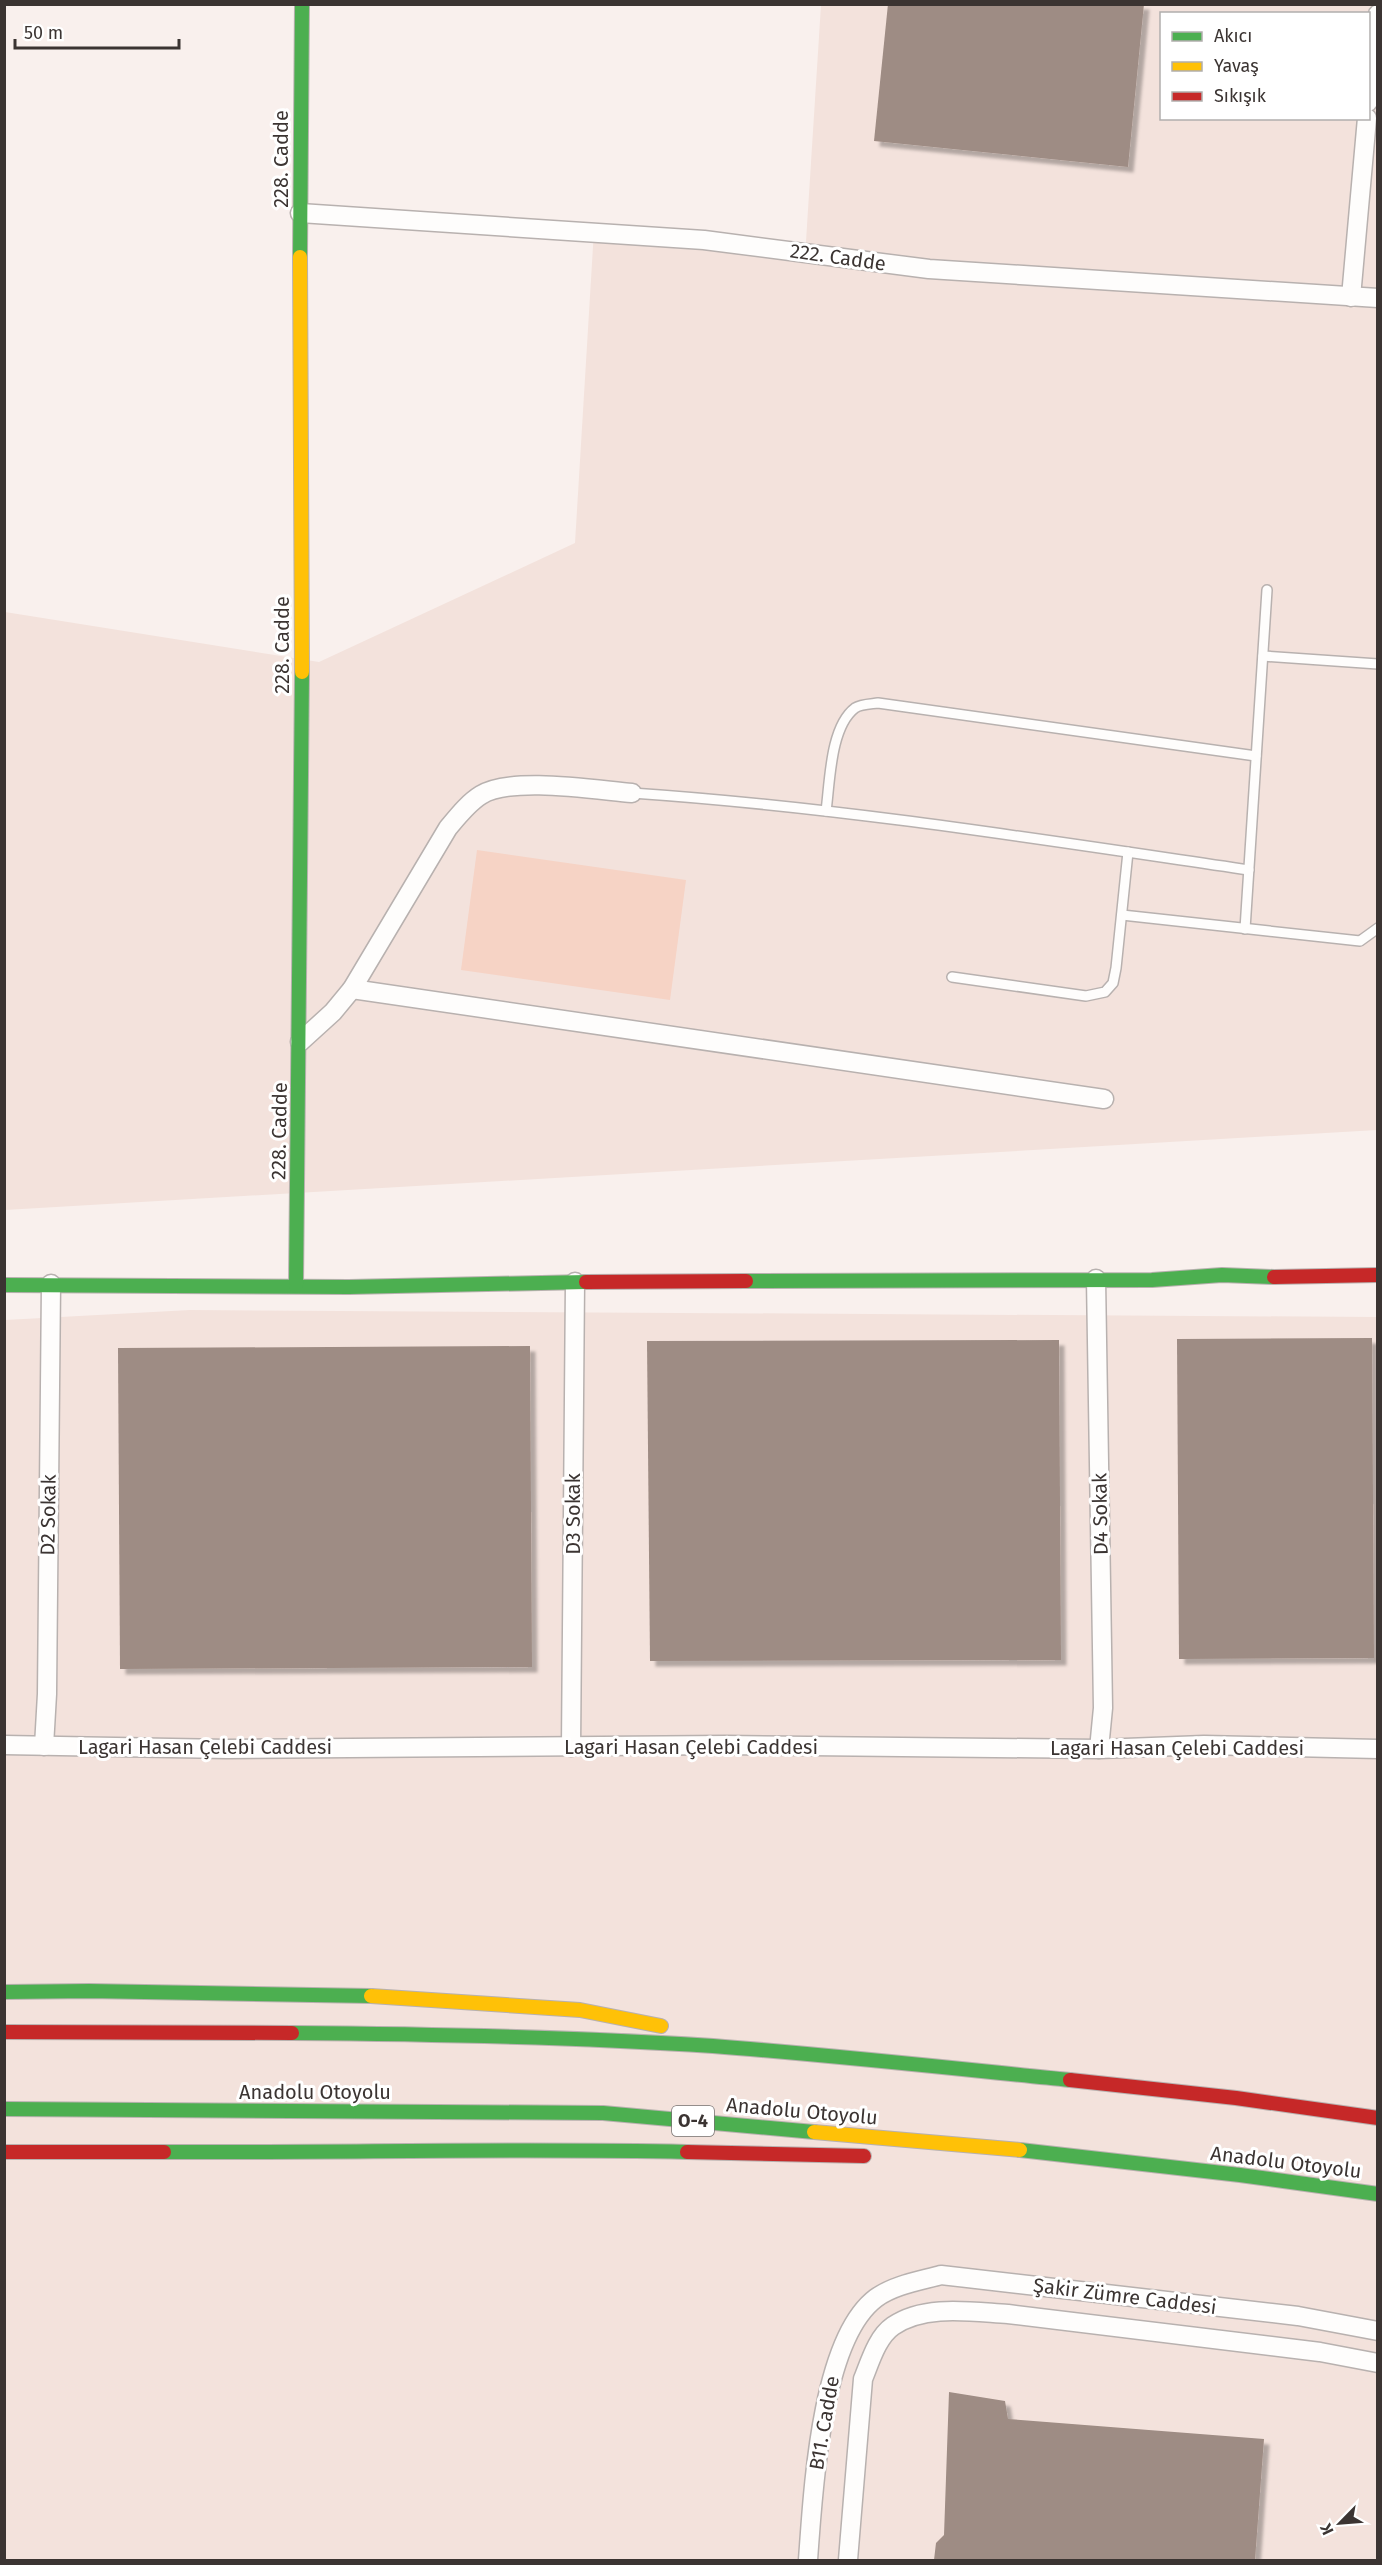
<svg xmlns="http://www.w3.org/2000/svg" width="1382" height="2565" font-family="'Fira Sans',sans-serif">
	<defs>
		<filter id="shadow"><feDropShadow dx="5.5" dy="5.5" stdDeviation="1.5" flood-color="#0004"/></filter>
	</defs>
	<rect width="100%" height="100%" fill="#f9f0ed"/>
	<!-- built -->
	<g fill="#f3e2dc" fill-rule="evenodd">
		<path d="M821 5H1377V1130L5 1210V612L319 662 575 543 594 230 805 257ZM1162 14H1368V118H1162Z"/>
		<path d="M190 1310 1377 1317V2560H5V1320Z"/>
	</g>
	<!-- green -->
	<path fill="#f6d3c5" d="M477 850 686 880 670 1000 461 970Z"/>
	<!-- building -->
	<g fill="#9e8c84" filter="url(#shadow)">
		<path d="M888 4H1144L1128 167 874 141Z"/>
		<path d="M1372 1338 1374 1658 1179 1659 1177 1339Z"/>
		<path d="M1059 1340 1061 1660 650 1661 647 1341Z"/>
		<path d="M530 1346 532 1667 120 1669 118 1348Z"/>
		<path d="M949 2392 1005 2401 1008 2419 1264 2439 1255 2560H934L936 2543 944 2535Z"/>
	</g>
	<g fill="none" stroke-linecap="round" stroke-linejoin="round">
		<defs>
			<g id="lane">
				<path d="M1263 656 1378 664"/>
				<path d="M632 793C839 807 1044 840 1249 870"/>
				<path d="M826 811C830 782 830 727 855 708 861 704 872 704 878 703L1256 756"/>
				<path d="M1122 915 1360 941 1378 928"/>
				<path d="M1245 929 1267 590"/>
				<path d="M952 977 1086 996 1105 992 1113 983 1116 968 1128 852"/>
			</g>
			<g id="street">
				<path d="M1368 102 1378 14"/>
				<path d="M300 213 704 240 929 269 1378 298"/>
				<path d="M1351 297 1367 118"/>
				<path d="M352 989 1104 1099"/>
				<path d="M300 1042 333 1012 352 989 448 828C458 816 468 803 481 795 511 776 596 790 632 793"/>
				<path d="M1096 1279 1103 1708 1099 1749"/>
				<path d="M4 1745 227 1749 726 1745 1099 1749 1204 1745 1378 1749"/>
				<path d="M44 1746 47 1694 51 1284"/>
				<path d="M571 1747 575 1282"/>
				<path d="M808 2560C813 2494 820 2340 876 2298 894 2285 919 2281 941 2275L1298 2316 1378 2331"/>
				<path d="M848 2560 863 2379C870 2362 877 2337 893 2326 925 2304 972 2312 1008 2314L1320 2352 1378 2363"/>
			</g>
			<g id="fast">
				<path d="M300 257 302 4"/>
				<path d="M746 1281 1152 1280 1222 1275 1274 1277"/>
				<path d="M4 1285 349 1287 586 1282"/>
				<path d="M296 1286 302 672"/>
				<path d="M4 1992 89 1991 371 1996"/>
				<path d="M292 2033C433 2034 573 2037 713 2046 832 2055 951 2068 1070 2080"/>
				<path d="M4 2109 603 2113 814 2132"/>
				<path d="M1020 2150 1240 2175 1378 2194"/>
				<path d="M164 2152C338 2153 513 2148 687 2152"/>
			</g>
			<g id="slow">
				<path d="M300 257 302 672"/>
				<path d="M371 1996 580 2010 661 2026"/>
				<path d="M814 2132 1020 2150"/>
			</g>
			<g id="jam">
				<path d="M1274 1277 1378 1275"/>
				<path d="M586 1282 746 1281"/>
				<path d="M4 2032 292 2033"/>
				<path d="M1070 2080 1236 2098 1378 2118"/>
				<path d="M4 2152H164"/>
				<path d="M687 2152 864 2156"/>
			</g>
		</defs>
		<!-- lane casing -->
		<use href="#lane" stroke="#b8b1af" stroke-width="12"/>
		<!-- street casing -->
		<use href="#street" stroke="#b8b1af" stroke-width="21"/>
		<!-- fast casing -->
		<use href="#fast" stroke="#b8b1af" stroke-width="16"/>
		<!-- slow casing -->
		<use href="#slow" stroke="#b8b1af" stroke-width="16"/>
		<!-- jam casing -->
		<use href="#jam" stroke="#b8b1af" stroke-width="16"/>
		<!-- lane -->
		<use href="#lane" stroke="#fefdfc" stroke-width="9"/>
		<!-- street -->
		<use href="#street" stroke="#fefdfc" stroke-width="18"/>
		<!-- fast -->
		<use href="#fast" stroke="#4caf50" stroke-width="14"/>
		<!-- slow -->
		<use href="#slow" stroke="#ffc107" stroke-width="14"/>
		<!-- jam -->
		<use href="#jam" stroke="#c62828" stroke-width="14"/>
	</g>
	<g text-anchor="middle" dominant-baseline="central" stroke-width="6" stroke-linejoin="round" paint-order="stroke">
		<!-- shield labels -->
		<rect fill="#fff" stroke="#767170" stroke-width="1.5" x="672" y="2106" width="42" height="30" rx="4.5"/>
		<g font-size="18" font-weight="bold" fill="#3b3432">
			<text x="693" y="2121">O-4</text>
		</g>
		<!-- street labels -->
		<g font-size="20" fill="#3b3432" stroke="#fff">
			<text transform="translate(281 159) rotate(-90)">228. Cadde</text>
			<text transform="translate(838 257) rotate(8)">222. Cadde</text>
			<text transform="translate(282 645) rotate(-90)">228. Cadde</text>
			<text transform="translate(279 1131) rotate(-89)">228. Cadde</text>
			<text transform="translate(573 1514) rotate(-90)">D3 Sokak</text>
			<text transform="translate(1100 1514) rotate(-91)">D4 Sokak</text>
			<text transform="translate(48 1515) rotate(-89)">D2 Sokak</text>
			<text x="205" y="1747">Lagari Hasan Çelebi Caddesi</text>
			<text x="691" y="1747">Lagari Hasan Çelebi Caddesi</text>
			<text x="1177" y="1748">Lagari Hasan Çelebi Caddesi</text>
			<text x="315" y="2092">Anadolu Otoyolu</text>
			<text transform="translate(802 2111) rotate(5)">Anadolu Otoyolu</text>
			<text transform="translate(1286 2162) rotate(7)">Anadolu Otoyolu</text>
			<text transform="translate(1125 2296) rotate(7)">Şakir Zümre Caddesi</text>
			<text transform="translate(824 2423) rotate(-80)">B11. Cadde</text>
		</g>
	</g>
	<!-- border -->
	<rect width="1382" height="2565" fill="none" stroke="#3b3432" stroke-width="12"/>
	<!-- legend -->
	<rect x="1160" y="12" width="210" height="108" fill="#ffffff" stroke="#b1aead" stroke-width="1.5"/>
	<rect x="1172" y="32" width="30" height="9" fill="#4caf50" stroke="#b1aead" stroke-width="1.5"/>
	<text x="1214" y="42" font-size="18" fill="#3b3432">Akıcı</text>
	<rect x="1172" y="62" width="30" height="9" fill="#ffc107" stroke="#b1aead" stroke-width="1.5"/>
	<text x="1214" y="72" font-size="18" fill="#3b3432">Yavaş</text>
	<rect x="1172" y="92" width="30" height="9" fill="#c62828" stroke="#b1aead" stroke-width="1.5"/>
	<text x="1214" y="102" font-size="18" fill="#3b3432">Sıkışık</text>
	<!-- north arrow -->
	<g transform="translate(1340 2523) rotate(245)" stroke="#ffffff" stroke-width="4.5" paint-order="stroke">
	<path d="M0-4.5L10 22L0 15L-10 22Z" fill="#3b3432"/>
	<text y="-9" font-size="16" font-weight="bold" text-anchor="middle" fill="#3b3432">K</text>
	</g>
	<!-- scale -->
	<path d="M15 39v9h164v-9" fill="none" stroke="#3b3432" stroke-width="3"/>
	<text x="24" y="39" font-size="18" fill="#3b3432" stroke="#ffffff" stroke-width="4.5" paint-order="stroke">50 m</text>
</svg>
